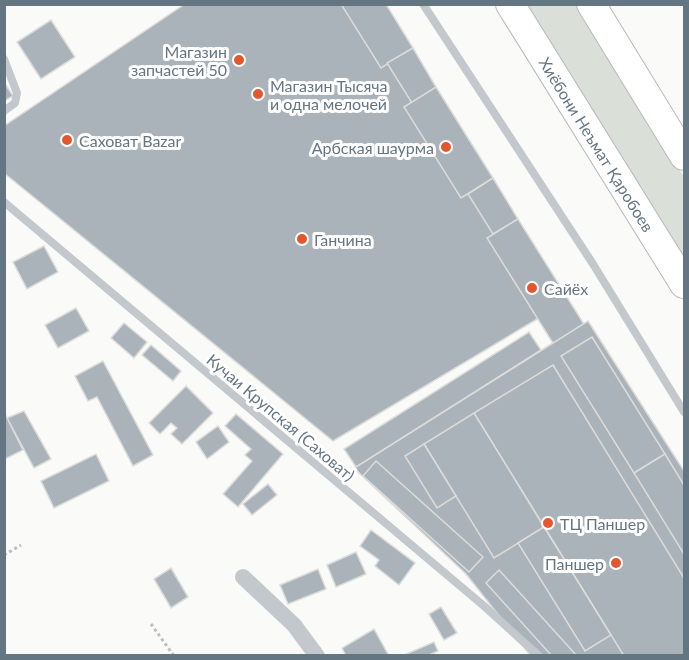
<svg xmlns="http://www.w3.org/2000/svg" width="689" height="660" font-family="Lato,sans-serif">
	<rect width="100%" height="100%" fill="#fafaf8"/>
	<!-- green -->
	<path fill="#dadfd7" d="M521 5H577L684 177V268Z"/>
	<!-- building -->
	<g fill="#aab3b9" stroke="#dcdcda" stroke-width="1.5">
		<path d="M185 4H377L559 306 333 441 4 173V126Z"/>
		<path d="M341 4H386L413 48 381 68Z"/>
		<path d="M51 20 75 57 41 79 17 42Z"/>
		<path d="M413 48 436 87 412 103 387 63Z"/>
		<path d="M4 82 13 96 4 101Z"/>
		<path d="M436 87 493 178 461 198 404 107Z"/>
		<path d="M493 178 518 219 493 234 468 194Z"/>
		<path d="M518 219 592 337 561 356 487 238Z"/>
		<path d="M44 246 58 272 27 289 13 262Z"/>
		<path d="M76 308 89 331 58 348 45 325Z"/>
		<path d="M588 321 684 471V656H531L466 574 354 468Z"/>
		<path d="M124 323 147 342 134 358 111 338Z"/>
		<path d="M529 332 541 350 356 467 344 449Z"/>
		<path d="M592 337 665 454 634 473 561 356Z"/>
		<path d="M151 345 181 371 173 381 142 355Z"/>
		<path d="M103 361 153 455 133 466 97 397 88 401 75 376Z"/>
		<path d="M553 365 684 578V656H624L474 413Z"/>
		<path d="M186 386 213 413 182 444 171 434 177 428 171 423 160 434 149 423Z"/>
		<path d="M24 411 51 459 34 468 7 418Z"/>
		<path d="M4 412 23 450 5 459H4Z"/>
		<path d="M474 413 544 527 494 558 424 444Z"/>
		<path d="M236 414 283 454 238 507 223 494 252 461 245 455 251 449 225 426Z"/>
		<path d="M218 426 229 442 207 459 196 442Z"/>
		<path d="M424 444 456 496 437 508 405 456Z"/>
		<path d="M96 454 109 481 54 508 41 481Z"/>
		<path d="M665 454 684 485V554L634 473Z"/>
		<path d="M376 461 483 557 469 572 363 476Z"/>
		<path d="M268 484 277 495 252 515 243 504Z"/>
		<path d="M544 527 611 635 585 651 518 543Z"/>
		<path d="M371 530 415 563 399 585 375 566 379 560 360 546Z"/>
		<path d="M356 552 366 574 336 587 327 565Z"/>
		<path d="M171 568 188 597 171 608 154 579Z"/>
		<path d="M318 569 326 589 288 604 280 585Z"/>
		<path d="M499 570 577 656H552L486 583Z"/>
		<path d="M441 607 457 633 444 640 429 614Z"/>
		<path d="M374 629 389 656H346L342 648Z"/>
		<path d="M434 642 438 651 427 656H402Z"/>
	</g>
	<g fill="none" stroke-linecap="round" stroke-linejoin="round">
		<defs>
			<g id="trunk">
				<path id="s1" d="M510 4 684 284"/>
				<path d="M591 4 684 156"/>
			</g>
		</defs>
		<!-- trunk casing -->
		<use href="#trunk" stroke="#b4b9bd" stroke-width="30"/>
		<!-- path -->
		<g stroke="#bbbfc2" stroke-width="3" stroke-dasharray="3 3" stroke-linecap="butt">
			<path d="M4 555 21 545"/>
			<path d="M151 624 174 656"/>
		</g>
		<!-- service -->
		<g stroke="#c3c8cc" stroke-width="8">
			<path d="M423 4 593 264 684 412"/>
			<path d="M4 59 17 93 15 103 4 111"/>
			<path d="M4 202 484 606 539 656"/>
		</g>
		<!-- minor -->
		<path stroke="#c3c8cc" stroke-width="16" d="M243 577 294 625 317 656"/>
		<!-- trunk -->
		<use href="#trunk" stroke="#fff" stroke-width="28"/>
	</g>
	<!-- markers -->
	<g fill="#e4572e" stroke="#fff" stroke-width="2">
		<circle cx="239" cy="60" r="6"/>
		<circle cx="258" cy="94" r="6"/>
		<circle cx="67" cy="140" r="6"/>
		<circle cx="446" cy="147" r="6"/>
		<circle cx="302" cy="239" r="6"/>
		<circle cx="532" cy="288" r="6"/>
		<circle cx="548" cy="523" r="6"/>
		<circle cx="616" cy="563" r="6"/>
	</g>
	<g text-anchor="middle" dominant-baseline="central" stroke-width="6" stroke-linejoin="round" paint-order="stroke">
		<!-- poi labels -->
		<g font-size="16" fill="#657683" stroke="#fff" text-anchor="start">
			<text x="227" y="51" text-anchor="end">Магазин<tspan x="227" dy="18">запчастей 50</tspan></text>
			<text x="270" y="85">Магазин Тысяча<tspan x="270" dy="18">и одна мелочей</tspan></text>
			<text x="79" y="140">Саховат Bazar</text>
			<text x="434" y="147" text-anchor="end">Арбская шаурма</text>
			<text x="314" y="239">Ганчина</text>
			<text x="544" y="288">Сайёх</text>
			<text x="560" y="523">ТЦ Паншер</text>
			<text x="604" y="563" text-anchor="end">Паншер</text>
		</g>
		<!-- street labels -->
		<g font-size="16" fill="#657683" stroke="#fff">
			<text stroke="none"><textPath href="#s1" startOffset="165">Хиёбони Неъмат Қаробоев</textPath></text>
			<text transform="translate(281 417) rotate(40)">Кучаи Крупская (Саховат)</text>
		</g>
	</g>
	<!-- border -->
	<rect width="689" height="660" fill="none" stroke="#657683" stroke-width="12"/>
</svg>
